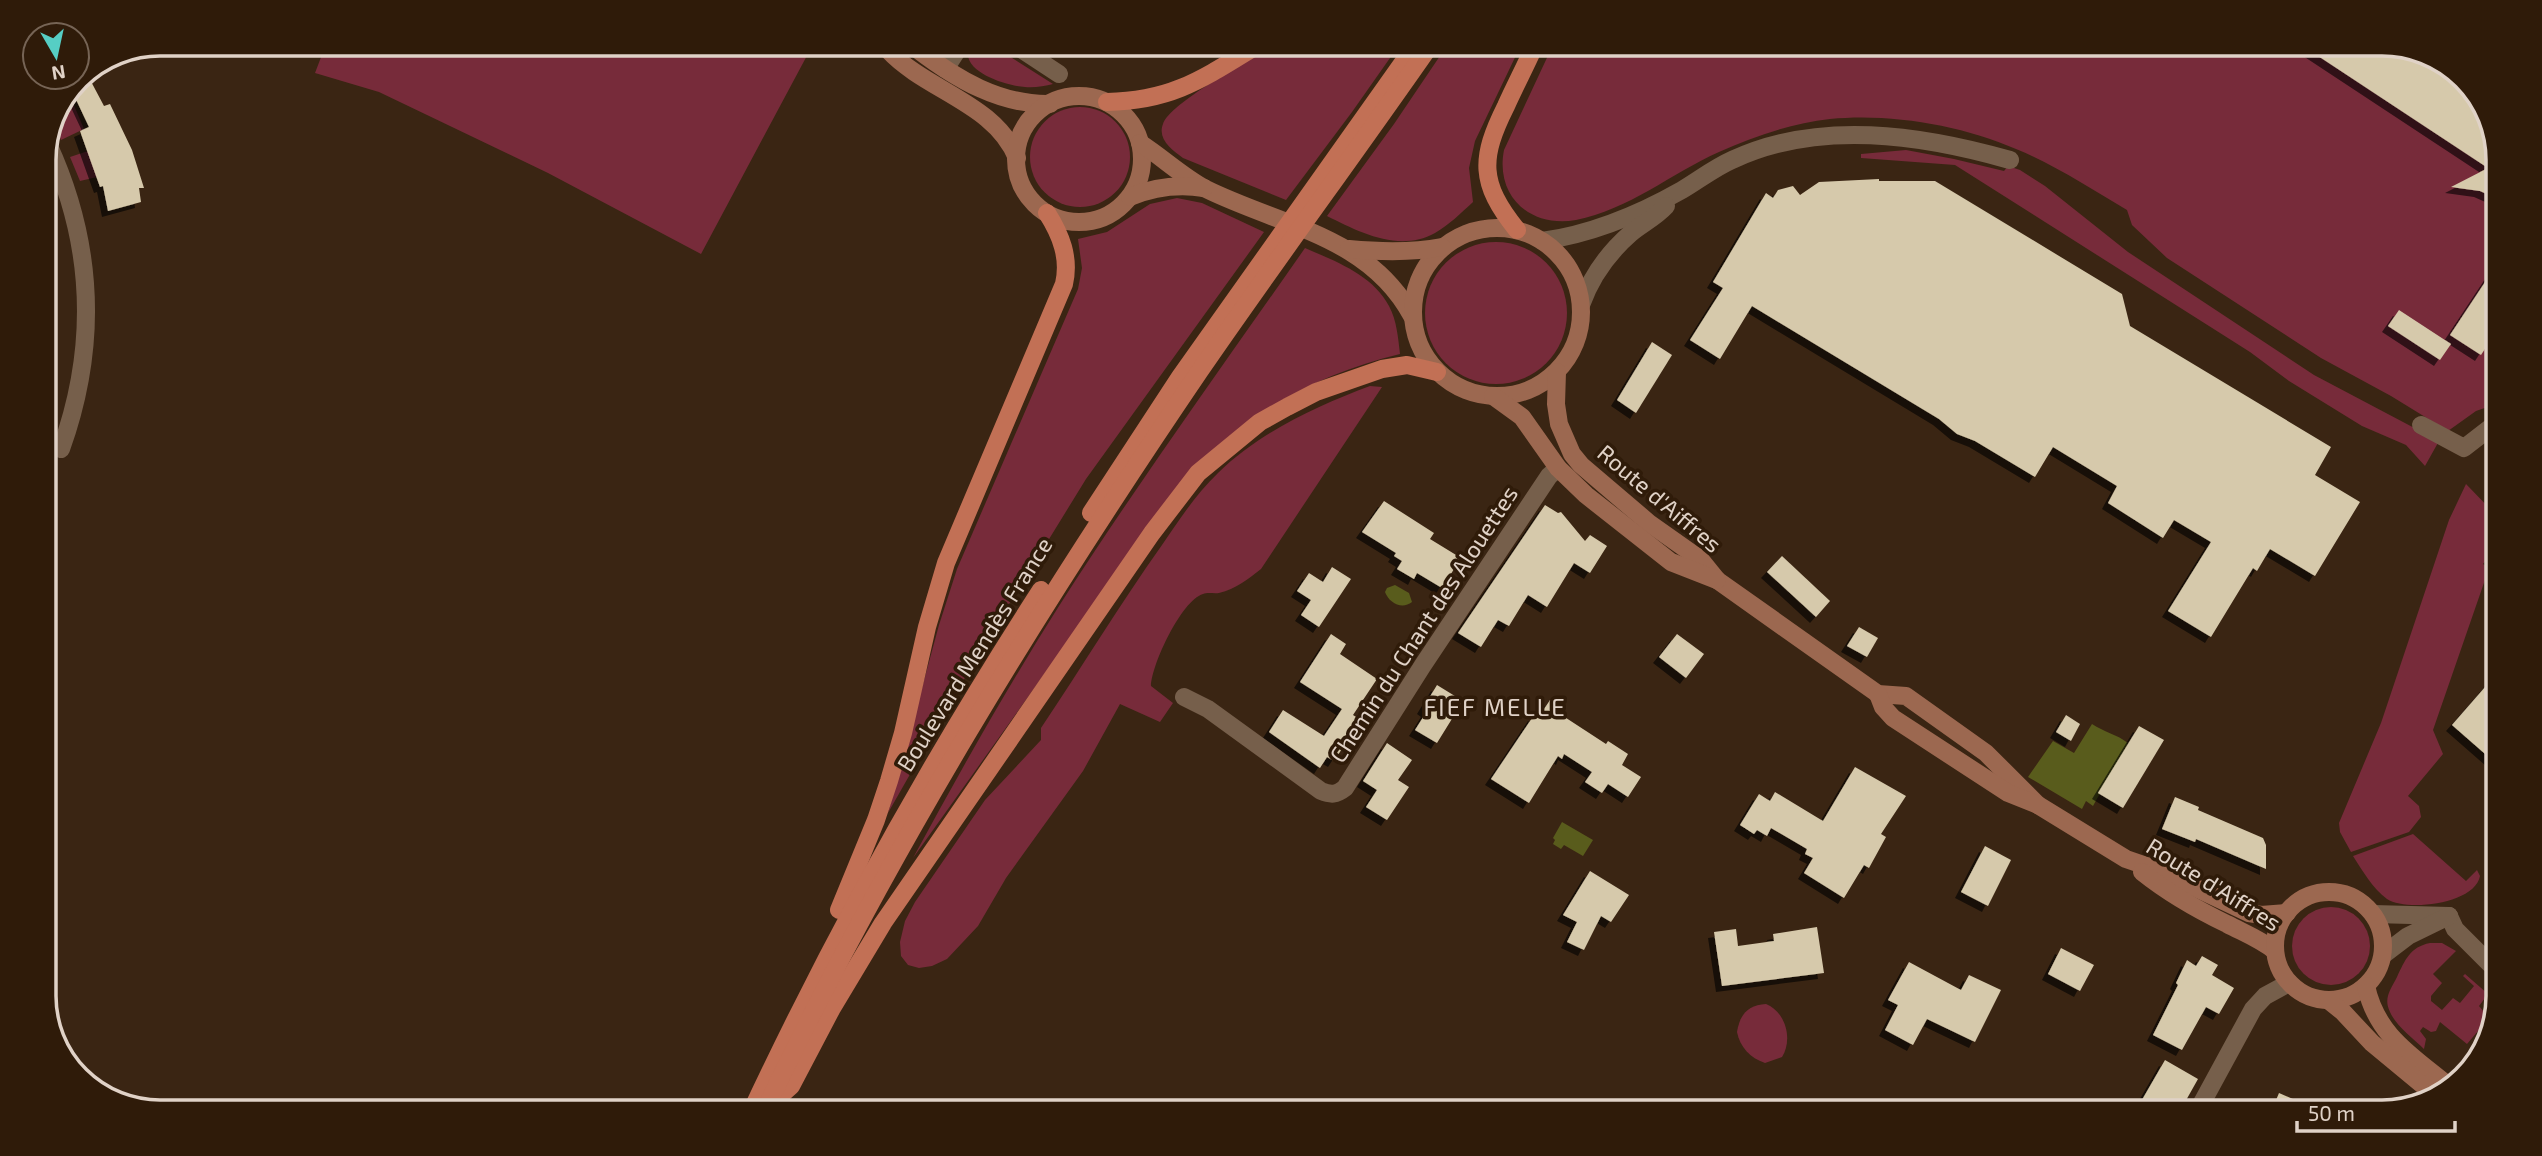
<svg xmlns="http://www.w3.org/2000/svg" width="2542" height="1156" font-family="'Exo 2',sans-serif">
	<defs>
		<filter id="shadow"><feDropShadow dx="-6" dy="6" stdDeviation="0" flood-color="#0009"/></filter>
	</defs>
	<rect width="100%" height="100%" fill="#3a2513"/>
	<!-- green -->
	<g fill="#772b3a">
		<path d="M2382 44 2427 53 2478 95 2498 153 2496 404 2476 411 2448 431 2391 396 2321 358 2167 258 2132 225 2127 210C2091 189 2055 165 2016 149 1961 125 1890 113 1830 119 1792 123 1753 137 1719 152 1672 173 1628 210 1576 220 1530 228 1495 196 1504 150L1552 47Z"/>
		<path d="M1446 47H1520L1475 141 1469 168 1473 202C1461 213 1449 225 1435 233 1399 253 1359 232 1327 216L1394 124Z"/>
		<path d="M1270 48H1397L1352 112 1286 200 1183 158C1172 150 1157 139 1163 124 1170 103 1248 61 1270 48Z"/>
		<path d="M972 49H998L1053 84C1045 86 1034 88 1025 87 1008 86 969 74 968 55Z"/>
		<path d="M810 50 701 254 548 173 379 92 315 73 323 52Z"/>
		<path d="M73 103 84 129 61 140 56 126 64 108Z"/>
		<circle cx="1080" cy="157" r="50"/>
		<path d="M97 148V177L80 181 70 157Z"/>
		<path d="M1906 150 1954 159 2004 171 2008 166 2020 170 2045 186 2128 252 2314 375 2439 441 2425 466 2406 445 2362 426 2289 381 2250 352 1955 165 1861 158V154Z"/>
		<path d="M1177 198 1202 203 1264 232 1086 479 979 653 888 813 939 625 957 569 1078 289 1082 268 1078 239 1107 232 1150 204Z"/>
		<circle cx="1496" cy="313" r="71"/>
		<path d="M1305 248C1335 261 1373 275 1389 306 1397 321 1398 338 1400 354 1314 375 1238 417 1180 484L913 858C959 773 1007 688 1059 606 1137 484 1222 367 1305 248Z"/>
		<path d="M1370 386 1382 387 1261 569C1248 579 1236 589 1219 593 1214 594 1208 592 1203 594 1181 601 1152 664 1151 686L1173 703 1160 722 1120 704 1083 771 1006 878 978 926 947 959 932 966 919 968 908 965 901 956 900 942 905 921 915 902 985 800 1041 740V728C1082 667 1120 604 1162 545 1179 520 1196 494 1218 473 1259 433 1316 406 1370 386Z"/>
		<path d="M2466 484 2494 513V551L2483 564 2494 571V581L2486 577 2433 730 2443 754 2408 796 2419 806 2421 817 2409 832 2351 852 2340 832 2339 823 2381 723 2449 520Z"/>
		<path d="M2413 834 2466 881 2477 870 2480 876C2475 904 2407 912 2387 899 2373 889 2362 870 2353 856Z"/>
		<circle cx="2331" cy="946" r="39"/>
		<path d="M2430 943H2442L2456 951 2433 974 2442 983 2431 996V1001L2442 1010 2453 998 2460 1003 2474 986 2463 976 2465 974 2488 994 2479 1006 2489 1018 2467 1044 2440 1022 2436 1031 2431 1032 2423 1027 2420 1031 2426 1039 2424 1049C2413 1038 2396 1026 2390 1012 2383 998 2391 989 2397 977 2405 960 2410 947 2430 943Z"/>
		<path d="M1766 1004C1786 1012 1793 1040 1782 1057L1765 1063C1750 1058 1740 1047 1737 1032 1740 1014 1748 1005 1766 1004Z"/>
	</g>
	<!-- water -->
	<g fill="#595c1c">
		<path d="M1395 585 1409 593 1412 602C1402 610 1389 603 1385 592L1387 588Z"/>
		<path d="M2092 724C2104 732 2116 734 2128 743L2093 806 2086 801 2082 809 2028 777 2053 741 2074 753Z"/>
		<path d="M1562 822 1593 840 1583 856 1564 845 1561 849 1553 844 1555 840 1553 838Z"/>
	</g>
	<!-- building -->
	<g fill="#d6c9ab" filter="url(#shadow)">
		<path d="M2300 44H2382L2427 53 2478 95 2498 153V199L2480 191 2451 187 2488 168Z"/>
		<path d="M86 72 104 106 110 104 132 150 144 188H139L141 202 108 211 103 186 100 187 80 131 89 127 72 91 78 78Z"/>
		<path d="M1879 179V181H1935L2122 294 2130 326 2331 447 2315 475 2360 502 2315 576 2270 549 2257 571 2253 568 2211 637 2168 611 2211 542 2174 520 2163 538 2108 503 2117 486 2053 447 2035 477 1975 441 1957 434 1939 419 1752 306 1720 359 1690 340 1723 288 1713 282 1766 193 1773 198 1778 190 1793 186 1800 195 1819 182Z"/>
		<path d="M2497 264 2496 332 2481 355 2450 335Z"/>
		<path d="M2399 310 2451 344 2440 360 2388 326Z"/>
		<path d="M1652 342 1672 355 1636 413 1617 400Z"/>
		<path d="M1384 501 1434 533 1430 539 1461 558 1442 588 1417 573 1414 579 1397 569 1402 561 1394 556 1396 553 1362 532Z"/>
		<path d="M1545 505 1558 513 1561 512 1585 541 1590 535 1607 546 1590 573 1574 563 1547 607 1528 595 1509 626 1498 620 1481 647 1458 633Z"/>
		<path d="M1782 556 1830 601 1816 617 1767 572Z"/>
		<path d="M1332 567 1351 579 1319 627 1301 615 1311 600 1297 591 1309 573 1323 582Z"/>
		<path d="M1859 627 1878 638 1867 657 1847 646Z"/>
		<path d="M1331 634 1346 644 1340 654 1377 679 1353 715 1361 720 1334 761 1327 757 1320 768 1269 732 1283 710 1324 736 1342 709 1300 682Z"/>
		<path d="M1677 634 1704 654 1686 678 1659 657Z"/>
		<path d="M2493 678 2492 743V760L2452 725Z"/>
		<path d="M1437 685 1463 701 1437 743 1415 730 1427 711 1423 708Z"/>
		<path d="M1550 700 1563 708 1560 714 1606 744 1608 741 1628 754 1622 765 1641 777 1628 797 1608 784 1602 793 1585 782 1592 772 1564 754 1562 759 1558 756 1529 803 1491 779 1534 715 1538 718Z"/>
		<path d="M2066 715 2080 724 2071 741 2056 732Z"/>
		<path d="M2139 726 2164 740 2123 808 2098 793Z"/>
		<path d="M1387 743 1412 760 1398 780 1409 787 1387 820 1366 807 1377 790 1363 781Z"/>
		<path d="M1855 767 1906 796 1881 834 1886 837 1869 868 1864 865 1844 898 1804 873 1813 858 1805 854 1807 849 1771 828 1767 836 1757 830 1754 834 1740 825 1759 794 1770 801 1775 792 1823 821Z"/>
		<path d="M2175 797 2199 807 2198 810 2263 838 2266 845V869L2196 839 2195 842 2162 829Z"/>
		<path d="M1985 846 2011 860 1988 906 1961 892Z"/>
		<path d="M1590 871 1629 895 1611 922 1601 916 1584 950 1567 942 1577 922 1563 915Z"/>
		<path d="M1817 927 1824 973 1722 986 1714 932 1736 929 1738 946 1774 941 1773 934Z"/>
		<path d="M2061 948 2094 965 2080 991 2048 974Z"/>
		<path d="M2202 956 2218 965 2212 975 2234 988 2219 1014 2206 1007 2182 1050 2153 1035 2178 985 2176 983 2187 960 2196 966Z"/>
		<path d="M1909 962 1961 990 1969 975 2001 990 1975 1042 1927 1019 1913 1045 1885 1030 1898 1005 1888 1000Z"/>
		<path d="M2165 1060 2198 1079 2180 1111 2162 1101 2155 1112H2135Z"/>
		<path d="M2279 1093 2323 1112H2271Z"/>
	</g>
	<g fill="none" stroke-linecap="round" stroke-linejoin="round">
		<!-- street -->
		<g stroke="#765f4b" stroke-width="18">
			<path d="M1021 49 1059 74"/>
			<path d="M945 69 958 49"/>
			<path d="M48 144C94 244 98 346 61 449"/>
			<path d="M1542 241C1592 234 1638 215 1682 190 1699 180 1714 168 1732 160 1819 119 1922 135 2010 160"/>
			<path d="M1581 305C1591 277 1608 253 1631 233 1642 224 1656 217 1666 206"/>
			<path d="M2421 425 2464 448 2495 424"/>
			<path d="M1184 697 1208 709 1321 791C1331 795 1336 795 1345 788L1423 665 1549 476 1558 468"/>
			<path d="M2373 914 2449 916"/>
			<path d="M2449 916 2455 929 2490 964"/>
			<path d="M2383 955 2408 936 2449 916"/>
			<path d="M2197 1112 2253 1009 2265 996 2289 983"/>
		</g>
		<!-- secondary -->
		<g stroke="#9c6850" stroke-width="18">
			<path d="M917 49C956 79 1000 105 1050 104"/>
			<path d="M888 50C926 91 995 103 1017 158"/>
			<circle cx="1079" cy="159" r="63"/>
			<path d="M1140 143C1162 157 1183 177 1206 189 1281 226 1369 236 1412 316"/>
			<path d="M1130 197C1154 187 1178 184 1204 188"/>
			<circle cx="1497" cy="312" r="84"/>
			<path d="M1349 249C1381 252 1411 253 1442 247"/>
			<path d="M1557 372 1556 404 1559 424 1572 454 1581 465 1649 523 1700 559 1717 580 1878 694 1906 696 1986 753 2038 805"/>
			<path d="M1493 396 1522 417 1558 468 1586 495 1671 562 1717 580"/>
			<path d="M1878 694 1883 707 1893 718 2008 793 2038 805 2126 859 2158 870 2249 913 2261 915 2287 913"/>
			<path d="M2142 872C2167 892 2198 910 2227 924 2244 933 2260 939 2275 951"/>
			<circle cx="2329" cy="946" r="54"/>
			<path d="M2366 986C2377 1037 2413 1056 2451 1088"/>
			<path d="M2328 1000 2343 1012 2372 1043 2436 1096"/>
		</g>
		<!-- primary -->
		<g stroke="#c27055" stroke-width="18">
			<path d="M1107 102C1170 101 1201 80 1253 48"/>
			<path d="M1517 230C1479 183 1480 158 1506 106 1515 86 1525 67 1534 47"/>
			<path d="M1091 513 1180 377 1414 47"/>
			<path d="M839 910 876 820 889 781 903 733 927 627 946 563 1064 284C1070 258 1061 235 1047 213"/>
			<path d="M773 1102 791 1086 832 1008 883 923 1152 533 1198 473 1260 422 1287 407 1316 392 1382 369 1407 365 1437 372"/>
			<path d="M751 1112C836 931 933 757 1041 590"/>
			<path d="M764 1112C887 853 1038 609 1199 372 1274 263 1353 156 1429 47"/>
		</g>
	</g>
	<g text-anchor="middle" dominant-baseline="central" stroke-width="7" stroke-linejoin="round" paint-order="stroke">
		<!-- street labels -->
		<g font-size="23" fill="#e0d2c7" stroke="#2f1b09">
			<text transform="translate(1660 498) rotate(40)">Route d'Aiffres</text>
			<text transform="translate(1423 624) rotate(-57)">Chemin du Chant des Alouettes</text>
			<text transform="translate(974 654) rotate(-58)">Boulevard Mendès France</text>
			<text transform="translate(2214 884) rotate(32)">Route d'Aiffres</text>
		</g>
		<!-- neighbourhood labels -->
		<g font-size="24" letter-spacing="2" fill="#e0d2c7" stroke="#2f1b09">
			<text x="1495" y="706">FIEF MELLE</text>
		</g>
	</g>
	<!-- crop -->
	<path d="M0 0H2542V1156H0ZM160 56H2382A104 104 0 0 1 2486 160V996A104 104 0 0 1 2382 1100H160A104 104 0 0 1 56 996V160A104 104 0 0 1 160 56Z" fill="#2f1b09" fill-rule="evenodd"/>
	<path fill="none" stroke="#e0d2c7" stroke-width="3.5" d="M160 56H2382A104 104 0 0 1 2486 160V996A104 104 0 0 1 2382 1100H160A104 104 0 0 1 56 996V160A104 104 0 0 1 160 56Z"/>
	<!-- north arrow -->
	<g transform="translate(56 56) rotate(171)"><circle r="33" fill="#2f1b09" stroke="#766455" stroke-width="2"/>
	<path d="M0-5L12 26L0 18L-12 26Z" fill="#56cec4"/>
	<text y="-10" font-size="19" font-weight="bold" text-anchor="middle" fill="#e0d2c7">N</text>
	</g>
	<!-- scale -->
	<path d="M2297 1121v10h158v-10" fill="none" stroke="#e0d2c7" stroke-width="3.5"/>
	<text x="2308" y="1121" font-size="21" fill="#e0d2c7" stroke="#2f1b09" stroke-width="5" paint-order="stroke">50 m</text>
</svg>
